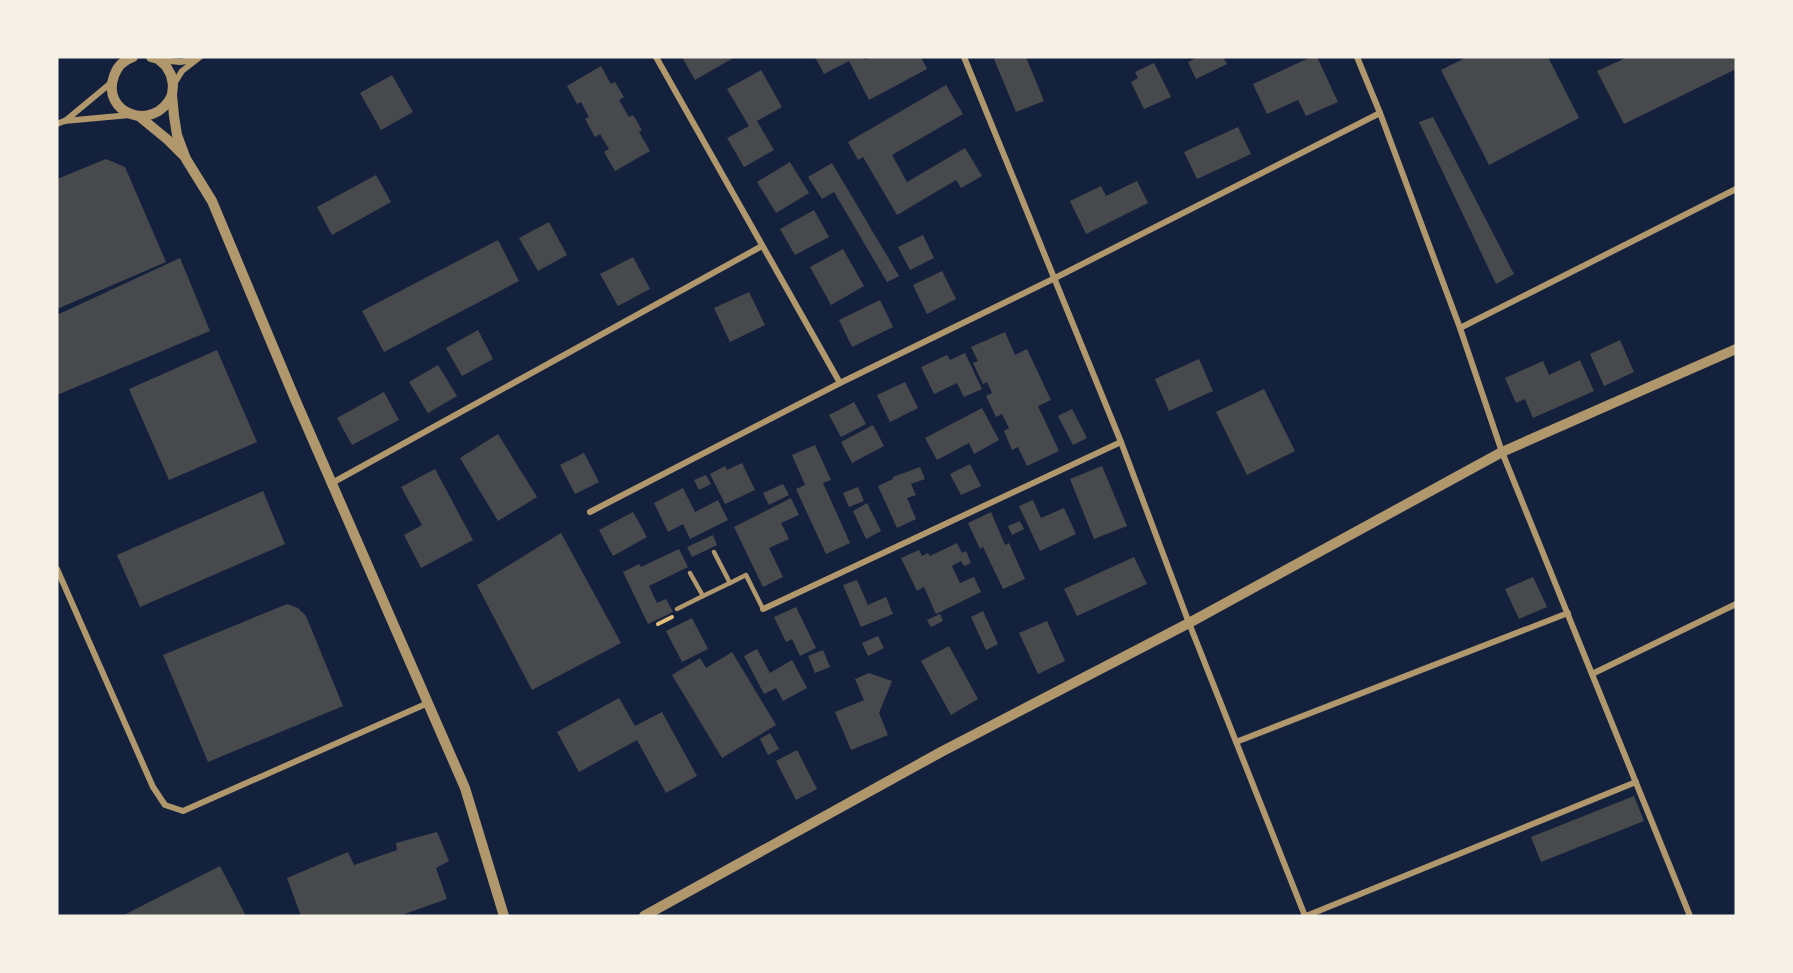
<svg xmlns="http://www.w3.org/2000/svg" width="1793" height="973" font-family="Lato,sans-serif">
	<rect width="100%" height="100%" fill="#14213d"/>
	<!-- building -->
	<g fill="#48494c">
		<path d="M682 57H735L695 80Z"/>
		<path d="M815 57H864L865 60 870 57H921L927 69 869 100 849 61 824 74Z"/>
		<path d="M1000 57H1026L1044 101 1016 112 994 59Z"/>
		<path d="M1198 57H1223L1227 64 1196 79 1188 62Z"/>
		<path d="M1311 57H1317L1338 102 1306 116 1298 100 1267 114 1253 84Z"/>
		<path d="M1467 57H1548L1579 118 1489 165 1441 70Z"/>
		<path d="M1628 57H1736V69L1624 124 1597 71Z"/>
		<path d="M1154 63 1171 97 1144 109 1131 82 1138 78 1135 72Z"/>
		<path d="M601 66 611 84 615 82 624 97 619 100 629 117 633 115 642 130 639 132 650 151 615 171 604 152 609 149 600 134 595 137 585 119 589 117 581 102 577 104 567 86Z"/>
		<path d="M761 70 782 107 757 121 774 150 744 167 727 138 749 126 727 89Z"/>
		<path d="M392 75 413 112 381 130 360 93Z"/>
		<path d="M946 85 963 114 892 155 907 182 965 148 982 176 961 188 956 180 897 215 863 157 858 160 848 142Z"/>
		<path d="M1433 117 1514 274 1496 284 1419 122Z"/>
		<path d="M1238 127 1251 154 1197 179 1184 152Z"/>
		<path d="M106 159 125 167 166 262 57 309V179Z"/>
		<path d="M790 162 809 193 776 213 757 182Z"/>
		<path d="M832 163 899 276 887 282 834 192 822 199 808 177Z"/>
		<path d="M376 175 391 202 332 235 317 207Z"/>
		<path d="M1137 181 1148 203 1086 234 1070 201 1101 186 1106 196Z"/>
		<path d="M814 210 829 237 795 255 780 229Z"/>
		<path d="M549 222 567 255 538 271 519 238Z"/>
		<path d="M923 235 934 258 910 270 898 247Z"/>
		<path d="M498 240 519 281 384 352 362 311Z"/>
		<path d="M843 249 864 286 831 305 810 267Z"/>
		<path d="M633 257 650 289 618 306 600 274Z"/>
		<path d="M180 258 210 331 57 395V315Z"/>
		<path d="M942 271 956 299 927 314 913 285Z"/>
		<path d="M749 292 765 325 730 342 714 308Z"/>
		<path d="M880 300 893 327 852 347 839 320Z"/>
		<path d="M478 330 493 359 462 376 446 348Z"/>
		<path d="M1005 332 1015 355 1027 349 1051 400 1038 406 1059 451 1027 466 1018 447 1012 450 1004 431 1009 428 1002 414 996 417 986 396 992 393 987 382 983 384 973 363 978 361 971 347Z"/>
		<path d="M1620 340 1634 372 1604 386 1590 354Z"/>
		<path d="M217 350 257 442 169 480 129 389Z"/>
		<path d="M965 353 982 389 964 397 957 383 934 394 921 367 947 355 950 360Z"/>
		<path d="M1199 359 1213 391 1169 411 1155 379Z"/>
		<path d="M1580 360 1594 391 1533 418 1525 399 1516 403 1505 378 1543 361 1549 375Z"/>
		<path d="M438 365 457 396 428 413 409 382Z"/>
		<path d="M905 382 918 408 890 422 877 395Z"/>
		<path d="M1264 389 1295 451 1247 475 1216 412Z"/>
		<path d="M384 392 399 420 352 445 337 418Z"/>
		<path d="M854 402 866 424 841 437 829 415Z"/>
		<path d="M982 408 999 440 974 454 969 443 937 460 925 438Z"/>
		<path d="M1072 409 1087 438 1073 445 1058 416Z"/>
		<path d="M873 425 884 446 852 463 841 442Z"/>
		<path d="M498 434 537 497 498 521 460 458Z"/>
		<path d="M815 445 831 480 823 483 850 543 826 554 796 489 805 485 792 455Z"/>
		<path d="M584 453 599 482 575 494 560 465Z"/>
		<path d="M742 463 755 490 725 504 710 474 725 466 727 470Z"/>
		<path d="M970 464 981 486 961 495 950 474Z"/>
		<path d="M1102 466 1127 526 1094 539 1070 479Z"/>
		<path d="M920 467 925 479 911 484 916 495 907 498 916 519 897 528 878 486 893 479V477Z"/>
		<path d="M435 469 473 540 421 568 404 535 422 525 401 487Z"/>
		<path d="M706 475 711 484 699 490 694 480Z"/>
		<path d="M783 484 789 495 769 505 763 493Z"/>
		<path d="M858 487 864 501 849 507 843 493Z"/>
		<path d="M683 488 695 512 718 500 728 520 690 539 683 524 668 532 654 503Z"/>
		<path d="M263 491 285 544 140 607 117 555Z"/>
		<path d="M791 498 799 515 781 523 789 539 769 548 783 577 763 587 734 527Z"/>
		<path d="M1033 500 1041 518 1064 508 1076 534 1040 551 1019 506Z"/>
		<path d="M867 503 881 531 866 539 853 511Z"/>
		<path d="M633 512 647 537 613 556 599 530Z"/>
		<path d="M991 512 1005 545 1009 543 1025 579 1003 589 983 547 980 549 968 523Z"/>
		<path d="M1020 521 1024 529 1012 535 1008 526Z"/>
		<path d="M561 533 621 643 532 690 477 585Z"/>
		<path d="M713 535 717 545 692 557 687 547Z"/>
		<path d="M957 543 962 553 966 551 971 563 964 566 961 561 952 566 960 583 974 577 981 592 936 614 924 587 917 591 901 558 919 550 922 556 928 553 930 556Z"/>
		<path d="M679 549 688 567 649 586 657 603 666 599 673 612 648 624 623 572 639 564 641 567Z"/>
		<path d="M1134 557 1147 584 1077 616 1064 589Z"/>
		<path d="M1533 577 1547 607 1519 619 1505 589Z"/>
		<path d="M857 580 868 605 886 597 893 614 861 627 843 585Z"/>
		<path d="M287 604 298 608 306 616 343 706 208 762 163 655Z"/>
		<path d="M796 607 816 648 800 656 792 639 786 642 774 617Z"/>
		<path d="M983 611 998 644 986 650 971 617Z"/>
		<path d="M940 614 943 621 931 627 927 620Z"/>
		<path d="M692 618 708 649 682 662 666 631Z"/>
		<path d="M1047 621 1065 661 1038 674 1019 633Z"/>
		<path d="M878 636 884 648 868 656 862 643Z"/>
		<path d="M949 646 978 699 951 715 921 661Z"/>
		<path d="M757 649 770 673 792 660 807 688 783 701 776 688 764 694 744 656Z"/>
		<path d="M823 650 830 667 815 673 808 656Z"/>
		<path d="M732 652 776 725 722 758 672 675 700 658 706 668Z"/>
		<path d="M869 673 892 681 879 713 888 735 851 750 835 712 864 700 855 679Z"/>
		<path d="M619 698 635 726 662 712 697 776 666 793 637 740 579 772 557 732Z"/>
		<path d="M770 733 779 749 768 755 760 739Z"/>
		<path d="M797 750 817 789 796 800 776 761Z"/>
		<path d="M1634 796 1644 821 1541 862 1531 837Z"/>
		<path d="M437 832 449 861 436 868 447 899 399 916H301L287 878 348 852 354 865 397 850 396 843Z"/>
		<path d="M220 866 246 916H122Z"/>
	</g>
	<g fill="none" stroke-linecap="round" stroke-linejoin="round">
		<!-- path -->
		<path stroke="#e5c07b" stroke-width="4" d="M658 624 672 617"/>
		<!-- service -->
		<g stroke="#b1986c" stroke-width="4.5">
			<path d="M714 552 730 583 746 575 763 609"/>
			<path d="M690 573 703 596 730 583"/>
			<path d="M677 609 703 596"/>
		</g>
		<!-- minor -->
		<g stroke="#b1986c" stroke-width="6">
			<path d="M656 57 840 383"/>
			<path d="M964 57 1121 442 1189 623 1305 916"/>
			<path d="M1357 57 1380 113 1460 328 1502 452 1690 916"/>
			<path d="M160 60 180 62 194 60"/>
			<path d="M174 84 182 71 200 57"/>
			<path d="M65 121 112 82"/>
			<path d="M57 124 64 121 130 115"/>
			<path d="M1460 328 1736 189"/>
			<path d="M332 483 762 246"/>
			<path d="M590 512 840 383 1055 278 1380 113"/>
			<path d="M57 569 153 787 165 805 183 811 428 703"/>
			<path d="M763 609 1121 442"/>
			<path d="M1592 674 1736 604"/>
			<path d="M1236 742 1568 613"/>
			<path d="M1306 916 1636 782"/>
		</g>
		<!-- tertiary -->
		<g stroke="#b1986c" stroke-width="10">
			<path d="M133 57C124 60 117 67 114 76 100 113 154 134 172 95"/>
			<path d="M151 57 158 59 166 66 171 75 173 85 172 95 174 116 177 135 186 159 212 201 295 399 465 788 504 916"/>
			<path d="M140 117 168 140 184 156"/>
			<path d="M644 916 941 752 1189 623 1502 452 1736 349"/>
		</g>
	</g>
	<!-- border -->
	<rect width="1793" height="973" fill="none" stroke="#f6f1e7" stroke-width="117"/>
</svg>
